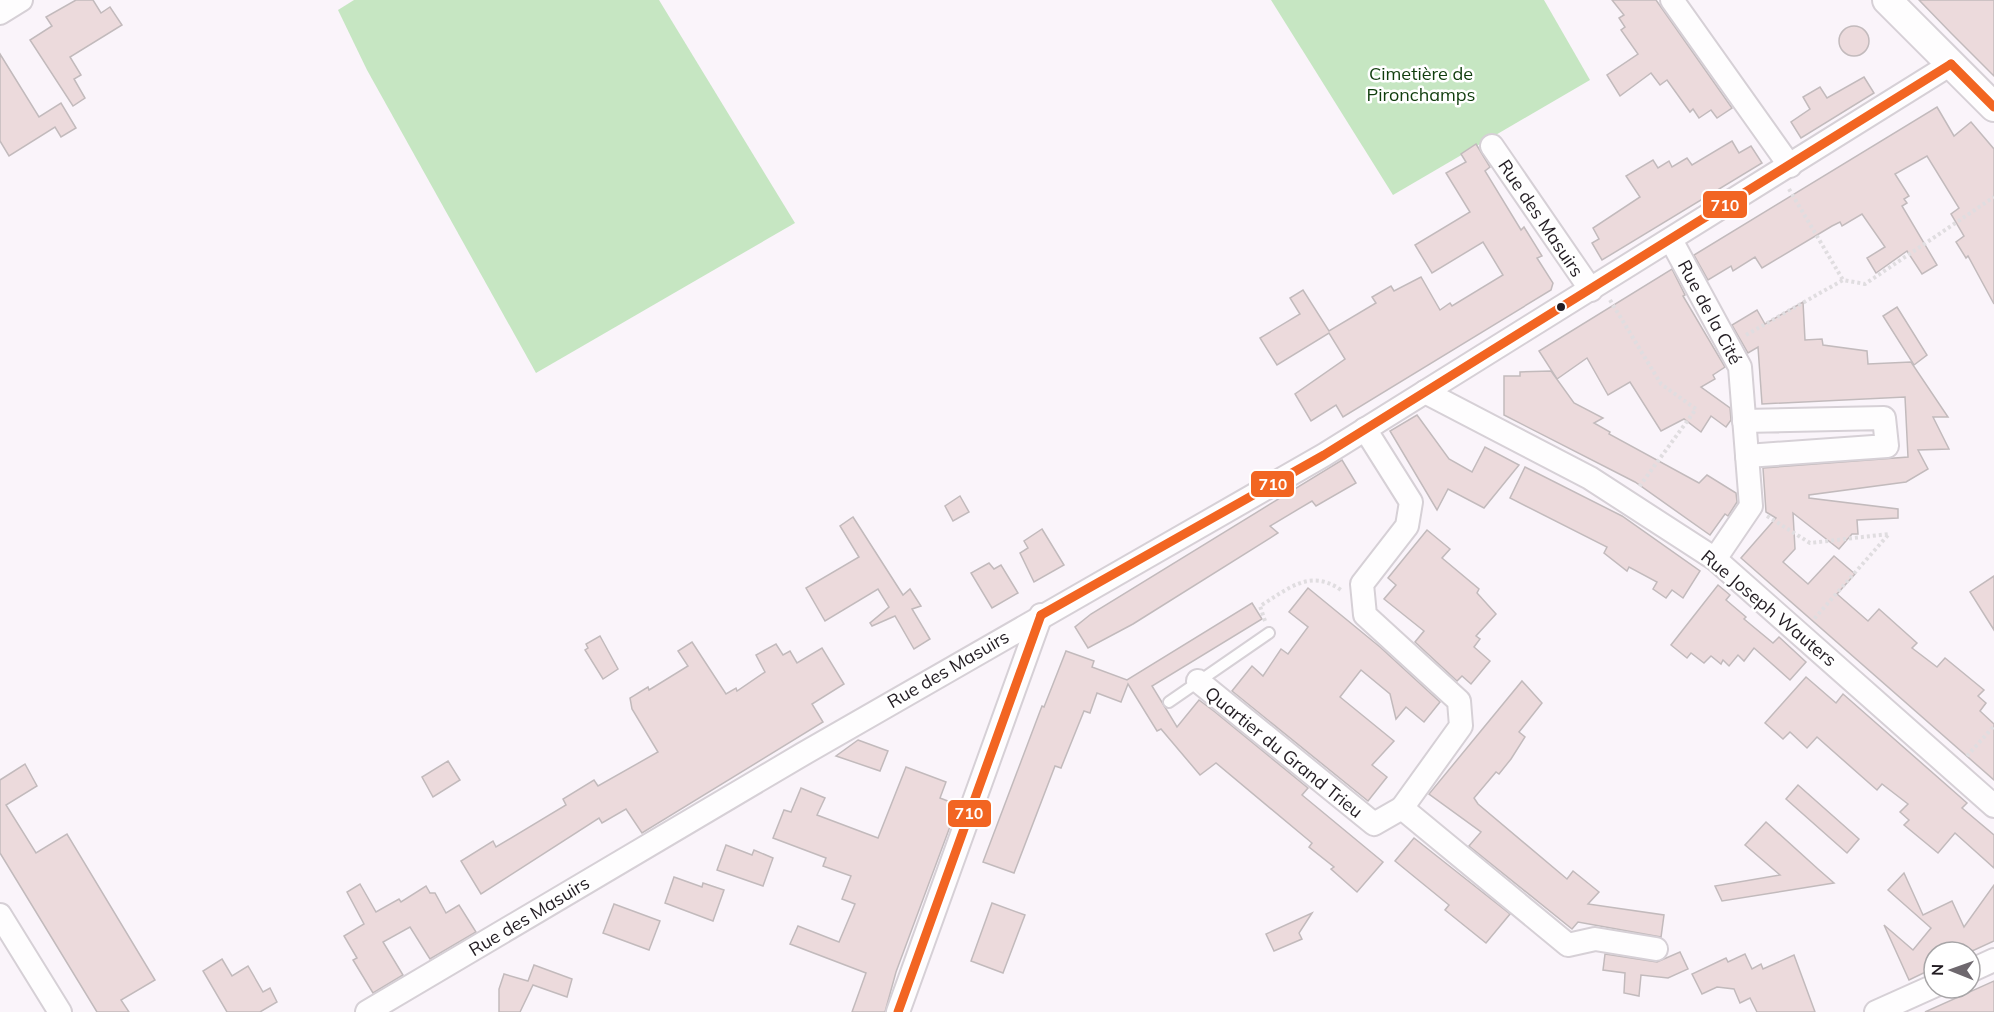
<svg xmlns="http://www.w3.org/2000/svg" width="1994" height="1012" font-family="Mulish,sans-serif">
	<rect width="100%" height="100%" fill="#faf4fa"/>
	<!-- green -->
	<g fill="#c6e6c2">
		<path d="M354 0H659L795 223 536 373 367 70 338 10Z"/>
		<path d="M1271 0H1544L1590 80 1393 195Z"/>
	</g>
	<!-- building -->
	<g fill="#ecdadc" stroke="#c2babc" stroke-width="1.5">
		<path d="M76 0H93L101 13 110 7 122 25 70 57 81 75 74 79 85 98 73 106 30 40 52 26 46 17Z"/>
		<path d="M1612 0H1656L1732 108 1717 118 1711 110 1699 118 1693 109 1690 112 1667 80 1660 85 1651 73 1620 96 1607 75 1638 54 1621 30 1625 27 1619 18 1624 15Z"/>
		<path d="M1919 0H1994V76L1951 33Z"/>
		<circle cx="1854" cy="41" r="15"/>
		<path d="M0 54 39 117 61 103 76 128 61 137 55 127 9 156 0 141Z"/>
		<path d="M1864 77 1874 93 1801 138 1791 122 1810 109 1803 97 1820 87 1827 98Z"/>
		<path d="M1937 107 1954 136 1971 122 1994 149V304L1968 256 1966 258 1956 242 1964 236 1951 214 1959 208 1927 156 1895 174 1909 196 1904 199 1907 203 1902 206 1937 265 1922 274 1907 251 1876 273 1867 258 1885 247 1862 214 1842 226 1840 222 1832 226 1762 268 1755 257 1733 271 1731 266 1708 280 1694 255Z"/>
		<path d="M1732 141 1739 153 1751 146 1762 163 1602 260 1592 243 1599 239 1593 228 1640 197 1626 176 1653 160 1658 168 1669 161 1672 167 1687 158 1692 165Z"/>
		<path d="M1476 144 1490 167 1485 171 1521 230 1524 227 1542 256 1537 258 1553 283 1551 290 1343 417 1336 405 1311 421 1295 394 1345 359 1329 333 1277 365 1260 338 1300 314 1290 298 1303 290 1329 331 1376 303 1372 297 1391 286 1394 291 1421 277 1440 310 1450 303 1452 306 1503 275 1483 242 1432 273 1415 245 1470 212 1446 173 1466 162 1461 154Z"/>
		<path d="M1672 269 1685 295 1683 296 1725 367 1713 375 1715 379 1701 387 1730 408 1731 420 1726 427 1711 416 1701 432 1684 419 1661 431 1630 382 1608 395 1587 358 1557 379 1539 351Z"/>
		<path d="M1803 302 1805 340 1822 339 1823 345 1867 351 1868 364 1911 362 1948 417H1933L1949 449 1918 450 1928 469 1906 482 1809 495V498L1898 509V518L1857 520 1858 534H1852L1839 549 1793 513 1795 549 1783 562 1808 584 1834 556 1855 574 1837 594 1868 621 1879 609 1917 643 1912 648 1937 667 1945 658 1984 690 1978 696 1986 703 1980 711 1994 724V780L1741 558 1776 518 1766 512 1763 468 1908 457 1905 397 1762 404 1758 347 1748 353 1732 325 1757 310 1765 324Z"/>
		<path d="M1897 307 1927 355 1914 365 1883 316Z"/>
		<path d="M1551 371 1574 403 1603 418 1594 423 1610 432 1609 434 1699 483 1707 475 1736 493 1737 502 1728 516 1725 514 1710 535 1635 482 1504 415V376H1520V372Z"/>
		<path d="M1417 415 1449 459 1472 472 1485 447 1519 465 1484 508 1448 489 1437 510 1390 431Z"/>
		<path d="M1342 460 1356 483 1316 506 1312 501 1270 526 1278 533 1133 624 1088 648 1075 627 1091 614Z"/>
		<path d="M1525 467 1622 516 1700 571 1683 598 1672 590 1666 598 1653 589 1657 582 1629 567 1627 571 1604 553 1607 547 1510 498Z"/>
		<path d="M960 496 969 512 953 521 945 506Z"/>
		<path d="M853 517 903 595 910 589 921 606 912 609 930 639 914 649 895 616 872 626 870 623 889 607 878 589 825 621 806 588 859 557 840 526Z"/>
		<path d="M1042 529 1064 565 1034 582 1020 553 1028 548 1024 541Z"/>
		<path d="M1427 530 1450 549 1442 558 1479 589 1477 593 1496 614 1476 636 1480 639 1474 647 1490 661 1471 684 1462 676 1457 681 1415 642 1424 631 1384 599 1396 585 1388 578Z"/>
		<path d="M989 563 994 569 1001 565 1018 593 992 608 971 573Z"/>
		<path d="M1994 576V630L1970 592Z"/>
		<path d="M1718 585 1730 595 1726 600 1746 617 1744 619 1773 643 1779 637 1806 662 1790 680 1754 648 1744 661 1738 655 1729 666 1723 660 1721 664 1711 656 1704 663 1691 653 1687 658 1671 645Z"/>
		<path d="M1308 588 1380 647 1440 702 1424 722 1406 707 1396 719 1390 694 1361 670 1340 697 1394 741 1372 765 1387 777 1368 801 1232 691 1252 666 1263 676 1281 649 1288 654 1308 627 1289 612Z"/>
		<path d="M1252 603 1262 619 1152 686 1177 727 1199 700 1215 712 1308 788 1302 795 1383 862 1357 892 1331 869 1334 867 1309 847 1312 843 1216 763 1200 775 1161 729 1157 731 1128 684 1121 702 1097 693 1090 713 1084 711 1061 768 1055 766 1014 873 983 862 1042 706 1044 707 1066 651 1094 661 1092 667 1127 680Z"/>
		<path d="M600 636 618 669 603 679 585 650 588 648 586 644Z"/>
		<path d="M692 642 726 694 736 688 737 691 765 672 756 655 776 644 783 655 790 651 797 663 822 648 844 684 812 704 823 722 642 833 626 809 602 823 599 818 481 894 461 861 493 841 496 847 566 805 563 799 594 780 598 786 658 752 632 709 630 698 648 687 649 690 688 666 678 651Z"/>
		<path d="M1806 677 1836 703 1843 694 1967 803 1962 808 1994 835V868L1955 833 1938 853 1904 825 1909 820 1900 812 1908 804 1882 784 1877 790 1817 737 1807 748 1790 732 1783 739 1765 723Z"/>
		<path d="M1522 681 1542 703 1519 732 1525 737 1511 759 1499 774 1496 772 1474 798 1478 804 1567 879 1573 871 1599 892 1588 904 1664 915 1661 937 1578 922 1572 929 1469 846 1481 832 1429 794Z"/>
		<path d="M858 740 888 751 880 771 836 756Z"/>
		<path d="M448 761 460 780 433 797 422 777Z"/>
		<path d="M25 764 37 786 6 805 36 853 67 834 155 980 121 1000 129 1012H97L0 853V780Z"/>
		<path d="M906 767 946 782 940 798 958 805 896 972 885 1012H852L866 973 790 944 798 926 839 942 855 904 842 899 851 876 823 866 826 858 773 838 784 810 791 812 801 788 825 798 817 815 878 838Z"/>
		<path d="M1798 785 1859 839 1847 853 1786 799Z"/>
		<path d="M1766 822 1818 869 1834 883 1722 901 1715 886 1780 875 1745 845Z"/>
		<path d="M1414 838 1510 914 1486 943 1445 910 1449 905 1395 861Z"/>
		<path d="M726 845 752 855 754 850 773 858 763 886 717 870Z"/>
		<path d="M1904 873 1923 915 1952 901 1964 927 1994 885V941L1970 952H1934V968L1909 980 1884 925 1913 950 1931 928 1888 890Z"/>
		<path d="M674 877 702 887 703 883 724 890 713 921 665 903Z"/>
		<path d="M360 884 376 912 399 899 401 902 426 886 430 893H435L446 913 459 905 476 932 430 959 410 927 383 942 403 975 373 993 353 960 357 958 344 936 364 924 347 892Z"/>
		<path d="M992 903 1025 915 1003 973 971 961Z"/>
		<path d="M614 904 660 921 649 950 603 933Z"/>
		<path d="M1312 913 1299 933 1302 939 1274 951 1266 934Z"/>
		<path d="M1680 952 1688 969 1668 978 1641 975 1639 996 1624 993 1625 973 1603 970 1605 954 1657 962Z"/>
		<path d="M1745 954 1752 969 1761 964 1763 969 1794 955 1815 1012H1757L1750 998 1740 1003 1734 989 1717 987 1702 994 1692 974 1726 958 1728 962Z"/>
		<path d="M222 959 232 976 248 966 263 992 270 988 277 1002 260 1012H227L203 971Z"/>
		<path d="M534 965 572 979 567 997 533 985 520 1012H499V989L504 974 528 981Z"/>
		<path d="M1994 981V1012H1925Z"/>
	</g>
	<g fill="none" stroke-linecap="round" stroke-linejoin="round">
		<defs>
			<path id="service" d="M1169 702 1269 633"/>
			<g id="minor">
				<path d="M1672 0 1790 166"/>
				<path d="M0 13 21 0"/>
				<path d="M1492 146 1591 290"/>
				<path d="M1671 240 1740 367 1751 506 1715 559"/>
				<path d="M1425 392 1590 478 1715 559 1994 806"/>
				<path d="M1744 421 1884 418 1887 446 1747 456"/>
				<path d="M1365 429 1411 502 1407 526 1362 584 1365 615 1459 701 1461 726 1402 808"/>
				<path d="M1198 681 1374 824 1402 808 1568 945 1595 939 1656 949"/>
				<path d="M0 915 60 1012"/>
				<path d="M1970 971 1994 960"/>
				<path d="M367 1012 803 754 1324 455 1951 64"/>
				<path d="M898 1012 1041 615"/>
				<path d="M1876 1012 1934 986"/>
			</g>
			<path id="tertiary" d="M1887 0 1994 107"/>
		</defs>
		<!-- service casing -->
		<use href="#service" stroke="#d6d0d6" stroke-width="14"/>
		<!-- minor casing -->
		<use href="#minor" stroke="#d6d0d6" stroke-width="26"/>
		<!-- tertiary casing -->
		<use href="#tertiary" stroke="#d6d0d6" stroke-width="32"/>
		<!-- path -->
		<g stroke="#e0dde0" stroke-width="4" stroke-dasharray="3 3" stroke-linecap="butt">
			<path d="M1789 189 1843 280"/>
			<path d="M1610 300 1661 384 1696 409 1639 487"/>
			<path d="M1746 335 1843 280 1865 284 1994 197"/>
			<path d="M1767 516 1810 543 1889 534 1814 619"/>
			<path d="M1265 621 1260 606C1288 589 1310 568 1341 590"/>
			<path d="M1967 756 1994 726"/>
		</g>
		<!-- service -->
		<use href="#service" stroke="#fefdfe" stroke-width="10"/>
		<!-- minor -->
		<use href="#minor" stroke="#fefdfe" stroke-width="22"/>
		<!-- tertiary -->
		<use href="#tertiary" stroke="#fefdfe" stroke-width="28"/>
		<defs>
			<g id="bus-1">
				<path d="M1951 64 1994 107"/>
				<path d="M1041 615 1324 455 1951 64"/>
				<path d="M898 1012 1041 615"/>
			</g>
		</defs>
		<!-- bus-1 casing -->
		<use href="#bus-1" stroke="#fff" stroke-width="14"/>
		<!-- bus-1 -->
		<use href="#bus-1" stroke="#f26522" stroke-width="9"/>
	</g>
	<!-- markers -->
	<circle fill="#231d23" stroke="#fff" stroke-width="2" cx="1561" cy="307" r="5"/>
	<g text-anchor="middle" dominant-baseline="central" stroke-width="5" stroke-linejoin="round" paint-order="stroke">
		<!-- park labels -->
		<g font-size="18" fill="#103d0d" stroke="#fff">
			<text x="1421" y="73">Cimetière de<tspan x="1421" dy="21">Pironchamps</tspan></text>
		</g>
		<!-- street labels -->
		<g font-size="18" fill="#231d23" stroke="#fff">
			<text transform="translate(1541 218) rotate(56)">Rue des Masuirs</text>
			<text transform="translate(1710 312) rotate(62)">Rue de la Cité</text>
			<text transform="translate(1769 608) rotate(40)">Rue Joseph Wauters</text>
			<text transform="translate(948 669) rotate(-30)">Rue des Masuirs</text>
			<text transform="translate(1284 752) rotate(39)">Quartier du Grand Trieu</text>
			<text transform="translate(529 916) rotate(-31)">Rue des Masuirs</text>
		</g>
	</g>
	<g stroke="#fff" stroke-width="2">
		<rect x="1702" y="190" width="46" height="29" rx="6" fill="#f26522"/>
		<rect x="1250" y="470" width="45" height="28" rx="6" fill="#f26522"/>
		<rect x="947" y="799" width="45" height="29" rx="6" fill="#f26522"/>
	</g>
	<g font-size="16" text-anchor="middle" font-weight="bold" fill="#fff">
		<text x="1725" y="211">710</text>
		<text x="1273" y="490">710</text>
		<text x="969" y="819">710</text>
	</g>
	<!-- north arrow -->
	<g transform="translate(1952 970) rotate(271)"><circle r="28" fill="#ffffff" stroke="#a7a5a7" stroke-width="1.5"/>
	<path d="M0-4.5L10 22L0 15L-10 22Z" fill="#6e686e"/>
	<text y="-9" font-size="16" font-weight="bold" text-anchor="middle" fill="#231d23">N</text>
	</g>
</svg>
